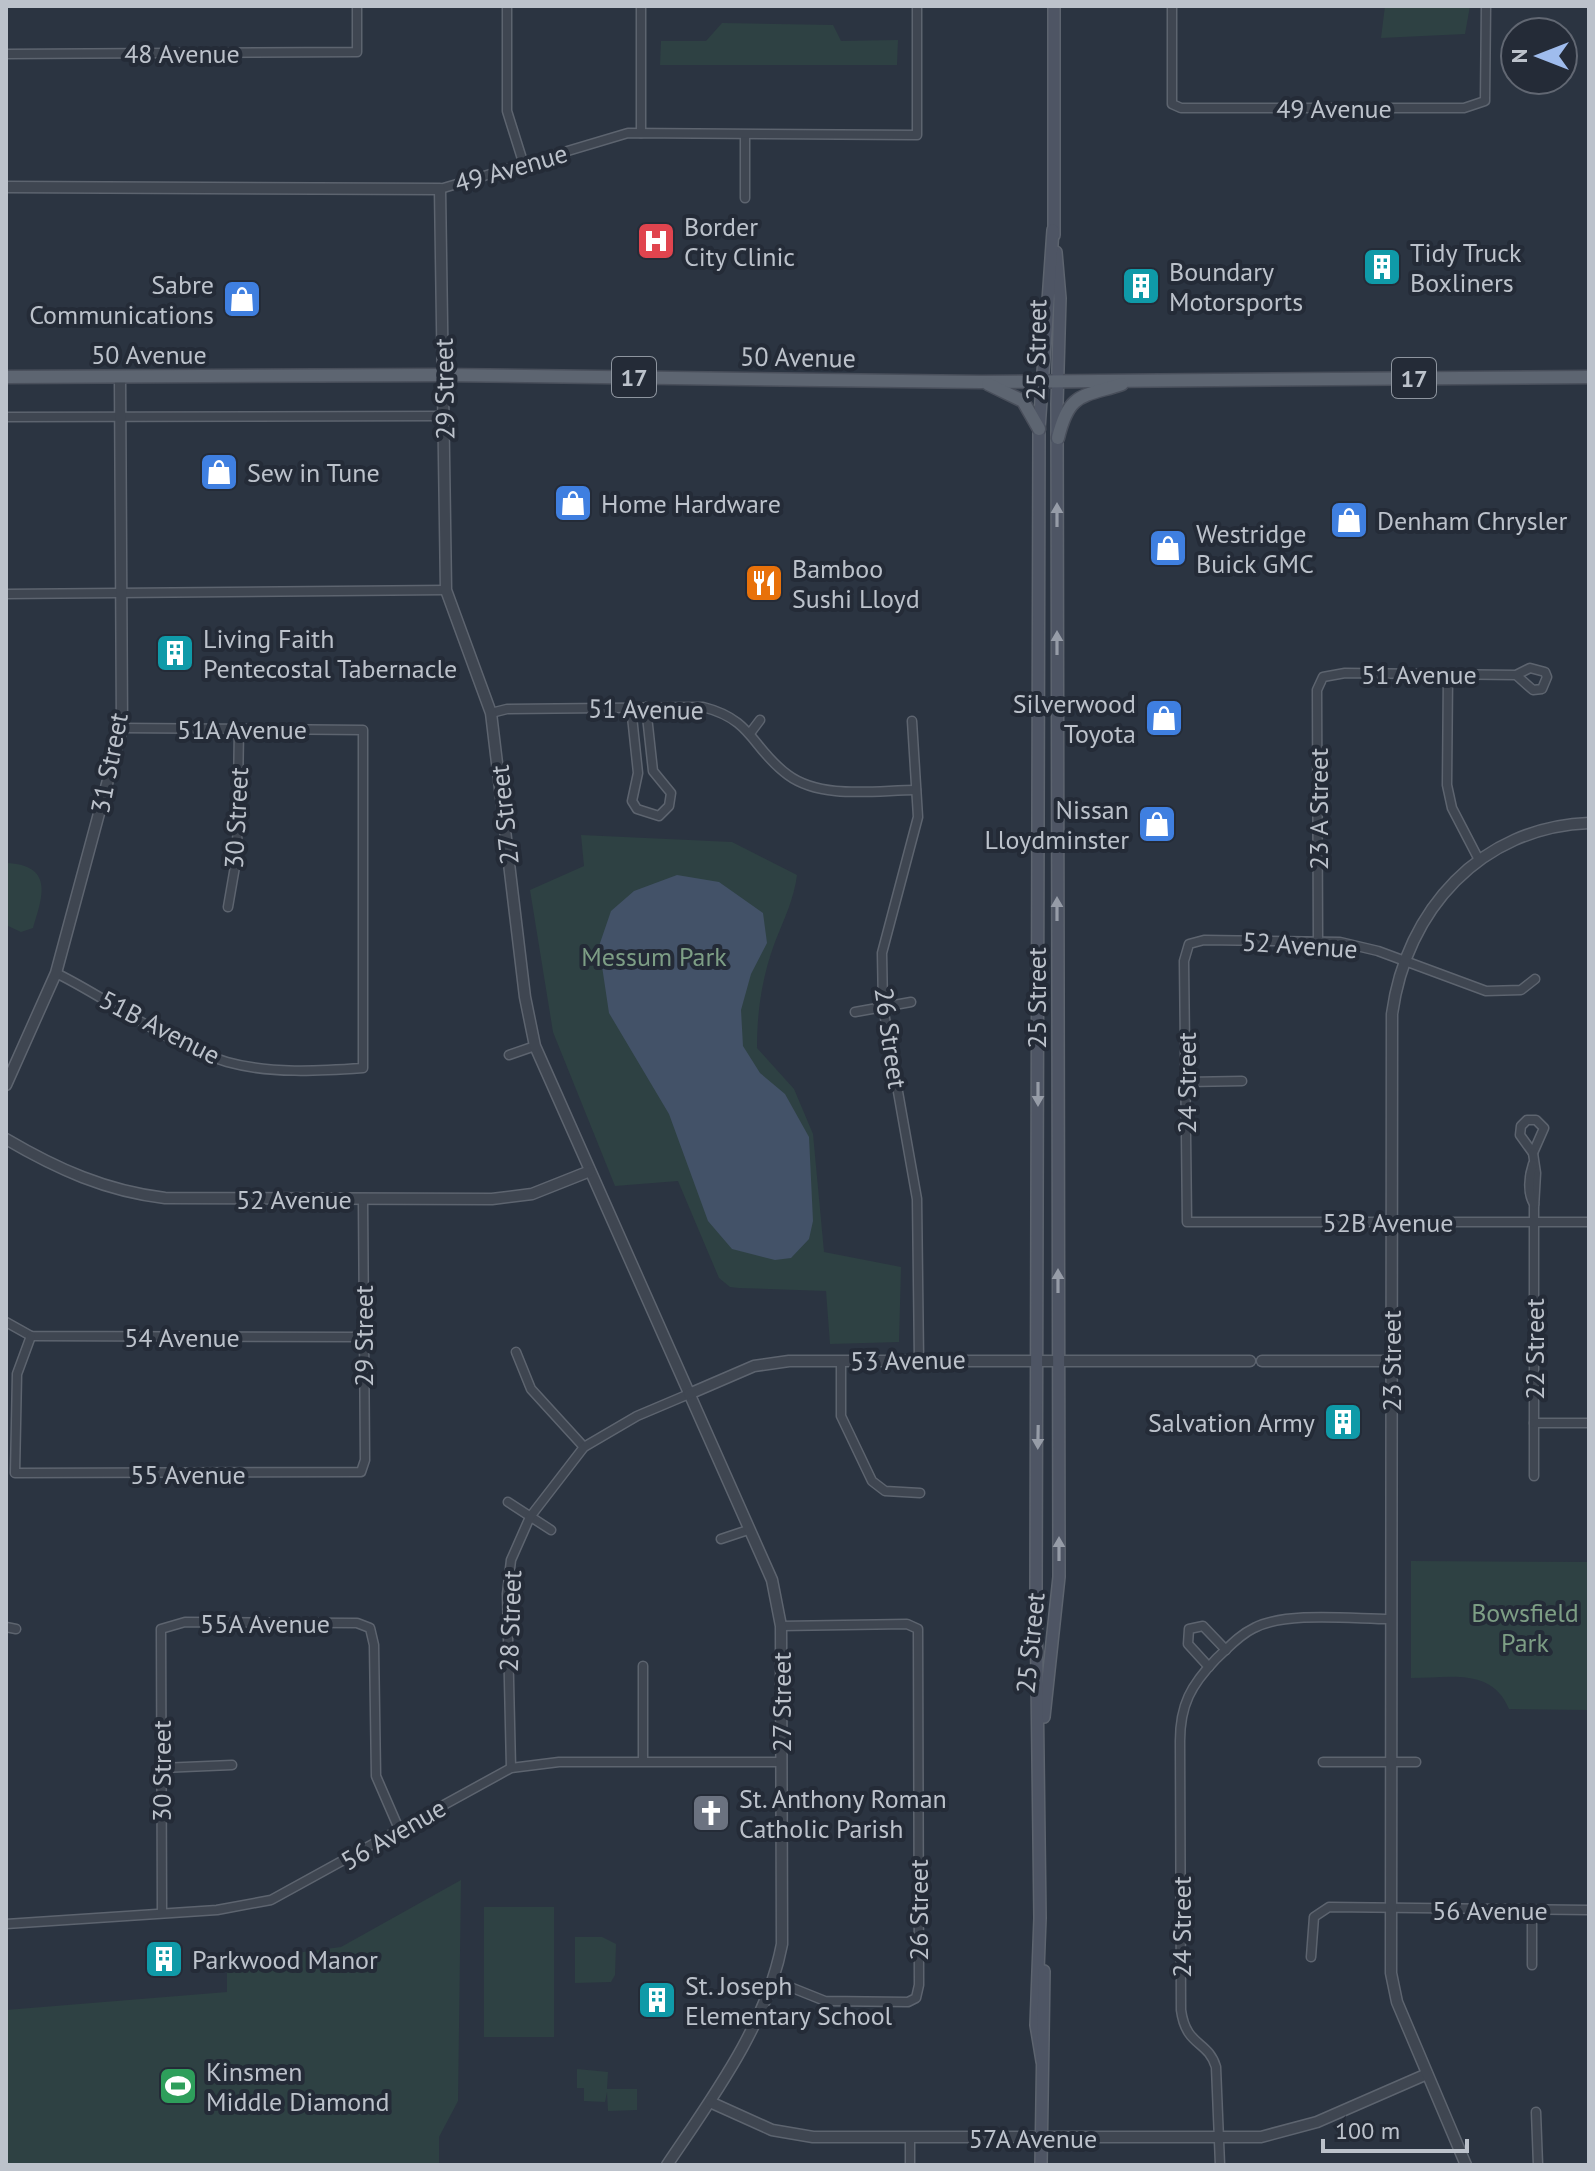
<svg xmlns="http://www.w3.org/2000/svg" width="1595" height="2171" font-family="'PT Sans',sans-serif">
	<rect width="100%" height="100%" fill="#2b3441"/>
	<!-- green -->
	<g fill="#2e4143">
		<path d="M1385 6H1470L1465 34 1381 38Z"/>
		<path d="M722 23 833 25 841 41 898 40 897 65H660L661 41H706Z"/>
		<path d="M581 835 732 842 797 875C794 899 784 919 775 942 762 977 757 1011 757 1048L794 1089 813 1134 824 1252 901 1267 899 1342 830 1344 826 1291 739 1288 730 1287 719 1278 678 1181 615 1186 553 1032 530 890 584 866Z"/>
		<path d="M6 863C54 865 43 896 33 928L21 932 6 925Z"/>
		<path d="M1411 1561 1589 1562V1710L1509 1709C1492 1667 1449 1678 1411 1678Z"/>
		<path d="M461 1880 458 2101 439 2137V2165H6V2010L227 1992V1962L341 1947Z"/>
		<rect x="484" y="1907" width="70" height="130"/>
		<path d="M575 1937H602L616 1944 615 1975 611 1982 575 1983Z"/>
		<path d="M577 2069 608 2072 607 2089H637V2110L608 2111 607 2092 605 2102 584 2101V2088H577Z"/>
	</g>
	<!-- water -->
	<path fill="#435268" d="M677 875 719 882 763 913 767 943 751 974 741 1010 743 1046 760 1073 785 1094 809 1137 813 1221 809 1239 791 1258 775 1260 732 1249 708 1221 669 1114 609 1013 599 946 611 911 634 891Z"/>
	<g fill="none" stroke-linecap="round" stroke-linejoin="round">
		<defs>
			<g id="minor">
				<path d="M507 6V111L523 162"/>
				<path d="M641 6V133"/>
				<path d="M1172 6V104L1181 108H1464L1485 101 1486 6"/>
				<path d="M6 54 357 52V6"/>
				<path d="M745 135V198"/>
				<path d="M440 189 628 133 917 135V6"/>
				<path d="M6 417 444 416"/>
				<path d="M6 594 446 590"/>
				<path d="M1448 675 1447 785 1452 808 1478 858"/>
				<path d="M631 707 638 773 632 801 637 809 659 816 669 806 671 793 653 771 646 707"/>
				<path d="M491 713 507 709 703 707C754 720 751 748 788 775 822 800 877 790 916 790"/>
				<path d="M912 721 918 817 882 953 883 1007 917 1199 919 1360"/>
				<path d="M751 732 760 720"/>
				<path d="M228 907 237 855 239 729"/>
				<path d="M1318 941 1317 690 1323 677 1345 673 1516 675 1530 668 1545 672 1547 677 1542 689 1533 690 1516 675"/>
				<path d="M56 973C113 1001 166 1044 227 1062 270 1074 319 1071 363 1068V730L122 728"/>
				<path d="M1535 979 1521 990 1486 991 1378 951 1340 942 1204 940 1189 944 1184 961 1187 1222H1589"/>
				<path d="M855 1012 911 1002"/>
				<path d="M509 1055 535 1046"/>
				<path d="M1186 1082 1242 1081"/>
				<path d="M1527 1120H1536L1544 1128 1533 1153 1520 1135 1521 1126Z"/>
				<path d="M1533 1153 1536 1173 1534 1208V1476"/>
				<path d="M1533 1164C1529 1176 1527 1193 1534 1204"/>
				<path d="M6 1322 31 1336 362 1337"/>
				<path d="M31 1336 17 1374 15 1473 361 1472 365 1460 363 1200"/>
				<path d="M516 1352 531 1389 584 1447"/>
				<path d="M841 1362V1416L872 1481 885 1491 920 1493"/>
				<path d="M1534 1423H1589"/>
				<path d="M508 1502 551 1530"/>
				<path d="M721 1539 748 1530"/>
				<path d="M6 1627 16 1629"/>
				<path d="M1209 1667 1188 1644 1189 1629 1203 1626 1226 1650"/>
				<path d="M643 1761V1666"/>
				<path d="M1323 1762H1416"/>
				<path d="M161 1768 232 1765"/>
				<path d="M511 1768 507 1594 511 1560 530 1517 584 1447 637 1416 689 1394"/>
				<path d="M162 1912 161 1629 185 1622 357 1623 370 1628 374 1645 376 1776 399 1829"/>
				<path d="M6 1924 217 1910 271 1900 511 1768 559 1762H781"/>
				<path d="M1311 1957 1314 1917 1329 1907 1589 1910"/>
				<path d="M1532 1965V1911"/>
				<path d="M775 1981 825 2001 908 2002 916 1998 919 1985 918 1629 907 1624 781 1626"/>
				<path d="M1536 2112 1538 2165"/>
				<path d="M910 2138V2165"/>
				<path d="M1220 2165 1216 2067C1208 2040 1186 2047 1181 2010L1180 1741C1180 1705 1191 1685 1216 1659 1228 1648 1239 1635 1254 1628 1287 1611 1353 1619 1390 1619"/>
			</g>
			<g id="tertiary">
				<path d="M6 187 440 189 446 590 491 713 525 997 535 1046 772 1580 781 1626 782 1944C767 2024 712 2098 667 2165"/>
				<path d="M6 1085 56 973 122 728 120 377"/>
				<path d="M6 1139C57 1169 106 1191 165 1198L492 1199 532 1194 590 1171"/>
				<path d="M1262 1361H1391"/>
				<path d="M689 1394 754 1366 789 1361H1250"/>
				<path d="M710 2102 772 2130 813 2137H1261L1317 2122 1427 2074"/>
				<path d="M1466 2165 1397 2002 1391 1973 1392 1014C1406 910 1481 827 1589 823"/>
			</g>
			<g id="secondary">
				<path d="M1054 235V6"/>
				<path d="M1044 1717 1059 1577 1057 404 1060 298 1056 252"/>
				<path d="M1042 2061 1036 2025 1040 1918 1036 1599 1039 429 1053 230"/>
				<path d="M1041 2165 1044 1971"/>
			</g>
			<g id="primary">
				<path d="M6 377 444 375 981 382 1589 377"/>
				<path d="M988 384 1023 401 1039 429"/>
				<path d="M1058 438C1069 392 1082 397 1122 384"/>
			</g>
		</defs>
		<!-- minor casing -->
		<use href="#minor" stroke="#5d646f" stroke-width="11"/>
		<!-- tertiary casing -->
		<use href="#tertiary" stroke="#5d646f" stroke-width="13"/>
		<!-- secondary casing -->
		<use href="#secondary" stroke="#5d646f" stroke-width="14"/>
		<!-- primary casing -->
		<use href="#primary" stroke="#494f5b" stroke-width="15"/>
		<!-- minor -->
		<use href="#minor" stroke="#3f4651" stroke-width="8"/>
		<!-- tertiary -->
		<use href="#tertiary" stroke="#3f4651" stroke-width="10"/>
		<!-- secondary -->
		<use href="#secondary" stroke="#4e5564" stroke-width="11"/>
		<!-- primary -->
		<use href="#primary" stroke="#5d6571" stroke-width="12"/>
	</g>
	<!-- one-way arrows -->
	<defs><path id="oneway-solid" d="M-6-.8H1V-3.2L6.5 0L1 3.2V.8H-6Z" transform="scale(2)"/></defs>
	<g fill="#969ca7">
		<use href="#oneway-solid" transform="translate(1057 515) rotate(-90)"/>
		<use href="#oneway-solid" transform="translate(1057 643) rotate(-90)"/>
		<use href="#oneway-solid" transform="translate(1057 909) rotate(-90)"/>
		<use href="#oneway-solid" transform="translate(1038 1094) rotate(90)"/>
		<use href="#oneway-solid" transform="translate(1058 1281) rotate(-90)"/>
		<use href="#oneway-solid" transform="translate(1038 1437) rotate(91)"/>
		<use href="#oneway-solid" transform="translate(1059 1549) rotate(-90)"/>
	</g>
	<!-- icons -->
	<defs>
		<symbol id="hospital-square" viewBox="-11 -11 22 22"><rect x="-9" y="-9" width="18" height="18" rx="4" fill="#e0444e" stroke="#242b37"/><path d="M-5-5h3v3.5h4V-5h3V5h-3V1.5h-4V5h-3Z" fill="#fff"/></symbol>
		<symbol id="building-square" viewBox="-11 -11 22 22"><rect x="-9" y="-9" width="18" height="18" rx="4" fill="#0f9aa8" stroke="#242b37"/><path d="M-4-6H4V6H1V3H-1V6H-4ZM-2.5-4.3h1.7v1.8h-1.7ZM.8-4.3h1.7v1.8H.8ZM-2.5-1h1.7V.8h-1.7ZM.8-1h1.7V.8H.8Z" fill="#fff"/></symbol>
		<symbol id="shop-square" viewBox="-11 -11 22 22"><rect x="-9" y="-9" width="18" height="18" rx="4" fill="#3f7fe0" stroke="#242b37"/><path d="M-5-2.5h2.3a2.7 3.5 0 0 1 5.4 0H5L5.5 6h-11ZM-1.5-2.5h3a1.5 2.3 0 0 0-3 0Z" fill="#fff"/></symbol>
		<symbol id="restaurant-square" viewBox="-11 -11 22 22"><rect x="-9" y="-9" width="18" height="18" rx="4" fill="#e8710a" stroke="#242b37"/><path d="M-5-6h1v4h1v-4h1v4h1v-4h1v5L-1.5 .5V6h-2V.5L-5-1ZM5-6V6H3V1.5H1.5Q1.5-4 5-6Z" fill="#fff"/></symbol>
		<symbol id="church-square" viewBox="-11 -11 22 22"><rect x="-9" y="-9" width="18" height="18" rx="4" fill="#6b7280" stroke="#242b37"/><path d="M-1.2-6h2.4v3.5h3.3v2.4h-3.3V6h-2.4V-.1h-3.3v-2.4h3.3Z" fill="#fff"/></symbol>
		<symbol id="stadium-square" viewBox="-11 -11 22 22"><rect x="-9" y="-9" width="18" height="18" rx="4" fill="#2e9e5b" stroke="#242b37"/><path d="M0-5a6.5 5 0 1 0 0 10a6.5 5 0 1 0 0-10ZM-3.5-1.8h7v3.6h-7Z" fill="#fff"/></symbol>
	</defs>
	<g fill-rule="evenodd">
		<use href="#hospital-square" x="634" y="219" width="44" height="44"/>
		<use href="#building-square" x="1360" y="245" width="44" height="44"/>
		<use href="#building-square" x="1119" y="264" width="44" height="44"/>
		<use href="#shop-square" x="220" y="277" width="44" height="44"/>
		<use href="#shop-square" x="197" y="450" width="44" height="44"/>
		<use href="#shop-square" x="551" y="481" width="44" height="44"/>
		<use href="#shop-square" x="1327" y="498" width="44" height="44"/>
		<use href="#shop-square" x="1146" y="526" width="44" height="44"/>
		<use href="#restaurant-square" x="742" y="561" width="44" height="44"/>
		<use href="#building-square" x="153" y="631" width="44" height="44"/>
		<use href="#shop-square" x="1142" y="696" width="44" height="44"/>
		<use href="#shop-square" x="1135" y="802" width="44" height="44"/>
		<use href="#building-square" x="1321" y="1400" width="44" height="44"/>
		<use href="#church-square" x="689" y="1791" width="44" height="44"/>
		<use href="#building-square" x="142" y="1937" width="44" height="44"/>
		<use href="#building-square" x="635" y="1978" width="44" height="44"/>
		<use href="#stadium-square" x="156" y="2064" width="44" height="44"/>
	</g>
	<g text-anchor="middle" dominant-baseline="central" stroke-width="8" stroke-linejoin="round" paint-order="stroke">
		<!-- shield labels -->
		<g fill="#242b37" stroke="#8e959f" stroke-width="2">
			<rect x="612" y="357" width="44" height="40" rx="6"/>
			<rect x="1392" y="358" width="44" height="40" rx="6"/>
		</g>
		<g font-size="24" font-weight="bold" fill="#bcc2cb">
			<text x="634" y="377">17</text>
			<text x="1414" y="378">17</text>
		</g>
		<!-- street labels -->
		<g font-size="26" fill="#bcc2cb" stroke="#242b37">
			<text x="182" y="53">48 Avenue</text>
			<text x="1334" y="108">49 Avenue</text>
			<text transform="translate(511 168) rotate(-16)">49 Avenue</text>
			<text transform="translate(1036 350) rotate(-89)">25 Street</text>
			<text x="149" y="354">50 Avenue</text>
			<text transform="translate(798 357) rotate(1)">50 Avenue</text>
			<text transform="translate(444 389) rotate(-91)">29 Street</text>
			<text x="1419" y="674">51 Avenue</text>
			<text transform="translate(646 709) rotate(1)">51 Avenue</text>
			<text x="242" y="729">51A Avenue</text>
			<text transform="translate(109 763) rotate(-79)">31 Street</text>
			<text transform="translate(1318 809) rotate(-90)">23 A Street</text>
			<text transform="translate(504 815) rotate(-96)">27 Street</text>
			<text transform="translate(236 818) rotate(-87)">30 Street</text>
			<text transform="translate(1300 945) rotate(4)">52 Avenue</text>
			<text transform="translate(1036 998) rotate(-90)">25 Street</text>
			<text transform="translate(160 1027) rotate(27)">51B Avenue</text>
			<text transform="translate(891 1038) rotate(82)">26 Street</text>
			<text transform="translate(1186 1083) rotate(-90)">24 Street</text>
			<text x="294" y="1199">52 Avenue</text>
			<text x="1388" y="1222">52B Avenue</text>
			<text transform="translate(363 1336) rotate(-90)">29 Street</text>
			<text x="182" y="1337">54 Avenue</text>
			<text transform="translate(1534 1349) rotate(-90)">22 Street</text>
			<text transform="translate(908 1360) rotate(-1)">53 Avenue</text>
			<text transform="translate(1391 1361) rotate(-90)">23 Street</text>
			<text x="188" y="1474">55 Avenue</text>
			<text transform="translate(510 1621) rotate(-88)">28 Street</text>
			<text x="265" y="1623">55A Avenue</text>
			<text transform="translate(1030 1643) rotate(-84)">25 Street</text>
			<text transform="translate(781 1702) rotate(-90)">27 Street</text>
			<text transform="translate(161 1771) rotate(-90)">30 Street</text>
			<text transform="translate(393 1834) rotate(-30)">56 Avenue</text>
			<text transform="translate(918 1910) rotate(-90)">26 Street</text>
			<text x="1490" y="1910">56 Avenue</text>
			<text transform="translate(1181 1927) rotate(-90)">24 Street</text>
			<text x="1033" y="2138">57A Avenue</text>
		</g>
		<!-- poi labels -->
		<g font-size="26" fill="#bcc2cb" stroke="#242b37" text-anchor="start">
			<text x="684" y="226">Border<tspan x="684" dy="30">City Clinic</tspan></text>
			<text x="1410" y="252">Tidy Truck<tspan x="1410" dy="30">Boxliners</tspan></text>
			<text x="1169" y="271">Boundary<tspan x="1169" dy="30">Motorsports</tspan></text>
			<text x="214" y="284" text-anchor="end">Sabre<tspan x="214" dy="30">Communications</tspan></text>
			<text x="247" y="472">Sew in Tune</text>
			<text x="601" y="503">Home Hardware</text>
			<text x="1377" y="520">Denham Chrysler</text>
			<text x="1196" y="533">Westridge<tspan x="1196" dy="30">Buick GMC</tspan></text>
			<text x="792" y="568">Bamboo<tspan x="792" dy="30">Sushi Lloyd</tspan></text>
			<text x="203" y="638">Living Faith<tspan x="203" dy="30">Pentecostal Tabernacle</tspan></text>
			<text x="1136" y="703" text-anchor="end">Silverwood<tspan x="1136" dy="30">Toyota</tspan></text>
			<text x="1129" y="809" text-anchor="end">Nissan<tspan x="1129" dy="30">Lloydminster</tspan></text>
			<text x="1315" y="1422" text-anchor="end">Salvation Army</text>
			<text x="739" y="1798">St. Anthony Roman<tspan x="739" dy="30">Catholic Parish</tspan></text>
			<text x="192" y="1959">Parkwood Manor</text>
			<text x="685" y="1985">St. Joseph<tspan x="685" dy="30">Elementary School</tspan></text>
			<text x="206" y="2071">Kinsmen<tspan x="206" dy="30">Middle Diamond</tspan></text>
		</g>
		<!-- park labels -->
		<g font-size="26" fill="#7d9e85" stroke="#242b37">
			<text x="654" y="956">Messum Park</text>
			<text x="1525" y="1612">Bowsfield<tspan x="1525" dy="30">Park</tspan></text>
		</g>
	</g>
	<!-- border -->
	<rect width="1595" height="2171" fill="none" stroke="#bcc2cb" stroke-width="16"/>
	<!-- north arrow -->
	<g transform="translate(1539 56) rotate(270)"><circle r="38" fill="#242b37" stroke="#616772" stroke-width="2"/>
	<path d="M0-6L14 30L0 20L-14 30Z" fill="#9fbced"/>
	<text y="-12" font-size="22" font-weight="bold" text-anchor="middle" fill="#bcc2cb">N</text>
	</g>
	<!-- scale -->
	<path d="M1323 2139v12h144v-12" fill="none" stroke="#bcc2cb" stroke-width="4"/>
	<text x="1335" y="2139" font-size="24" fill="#bcc2cb" stroke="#242b37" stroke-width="6" paint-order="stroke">100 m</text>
</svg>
